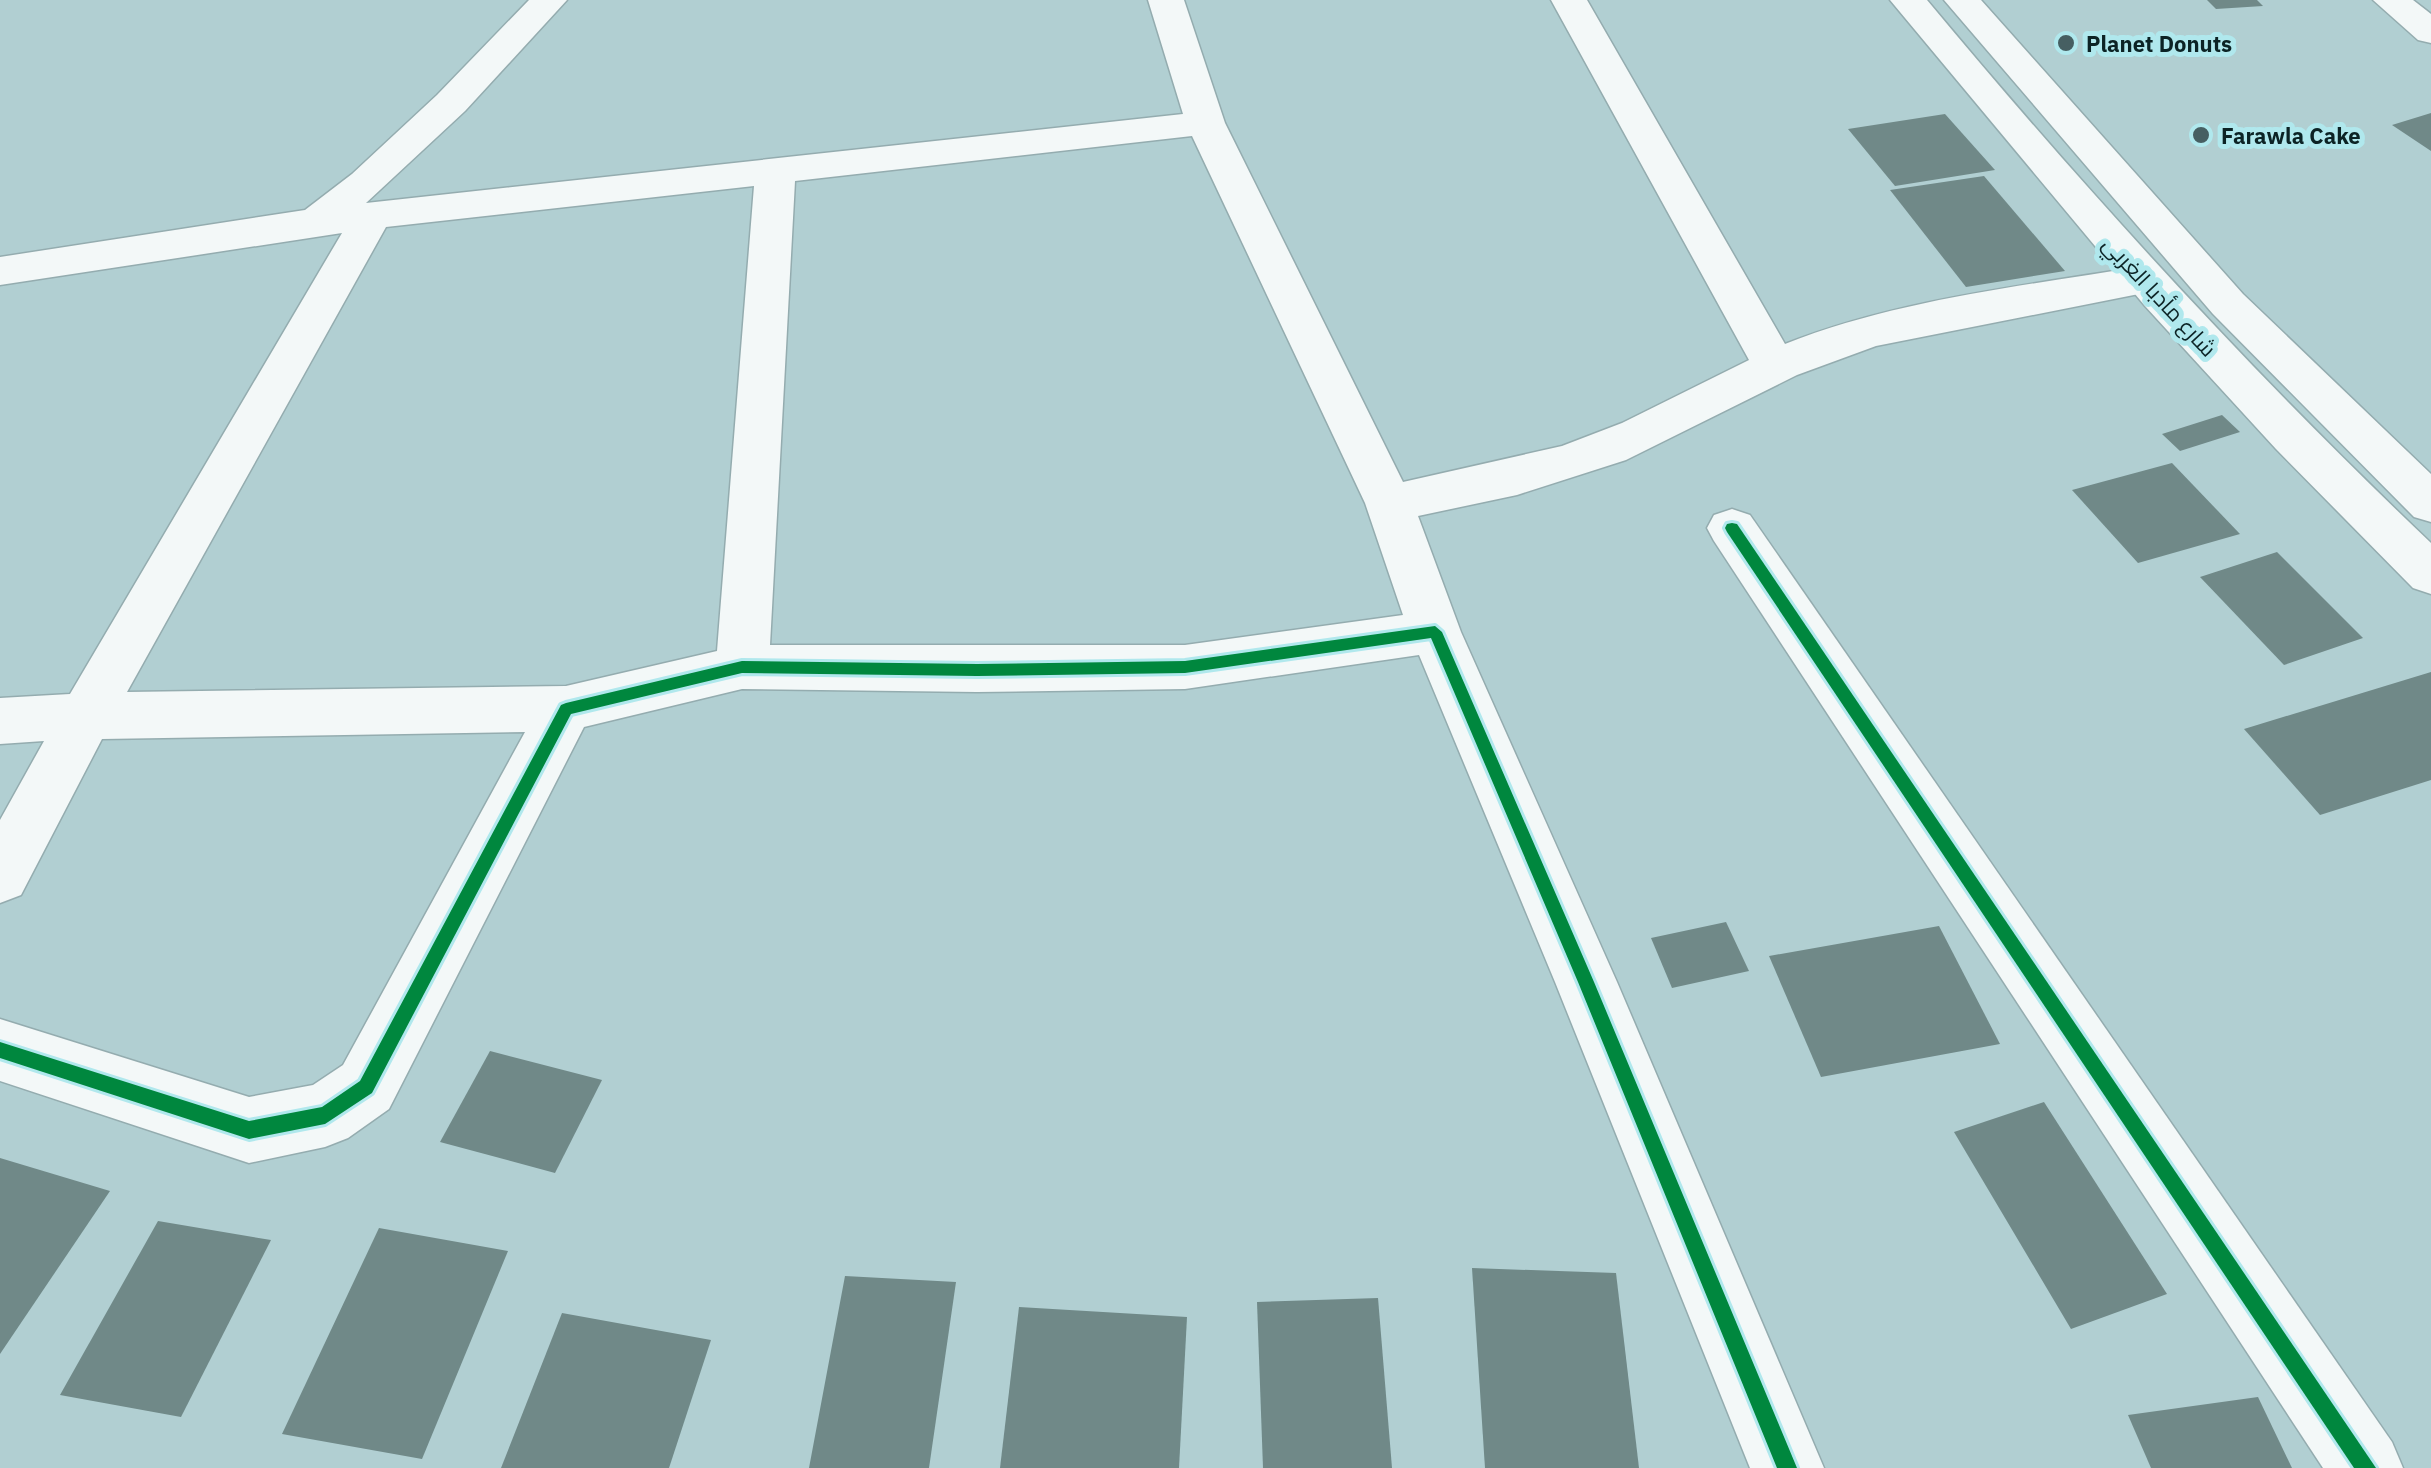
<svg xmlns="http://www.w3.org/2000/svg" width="2431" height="1468" font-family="'IBM Plex Sans',Cairo,sans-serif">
	<rect width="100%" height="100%" fill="#b1cfd2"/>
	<!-- building -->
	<g fill="#708988">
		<path d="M2207 0H2257L2263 6 2216 9Z"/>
		<path d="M2431 113V151L2392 125Z"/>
		<path d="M1945 114 1995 170 1895 186 1848 129Z"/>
		<path d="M1984 176 2065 271 1966 287 1890 190Z"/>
		<path d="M2222 415 2240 432 2180 451 2162 434Z"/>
		<path d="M2172 463 2240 534 2138 563 2072 490Z"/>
		<path d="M2277 552 2363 638 2284 665 2200 577Z"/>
		<path d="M2431 672V780L2320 815 2244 729Z"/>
		<path d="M1726 922 1749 971 1672 988 1651 938Z"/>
		<path d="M1939 926 2000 1044 1821 1077 1769 956Z"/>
		<path d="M490 1051 602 1080 555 1173 440 1142Z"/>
		<path d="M2044 1102 2167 1294 2071 1329 1954 1132Z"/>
		<path d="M0 1158 110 1191 0 1354Z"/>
		<path d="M158 1221 271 1240 181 1417 60 1395Z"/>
		<path d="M379 1228 508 1251 422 1459 282 1434Z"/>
		<path d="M1472 1268 1616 1273 1639 1468H1485Z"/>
		<path d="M845 1276 956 1282 929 1468H809Z"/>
		<path d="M1378 1298 1392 1468H1263L1257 1302Z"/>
		<path d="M1019 1307 1187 1317 1179 1468H1000Z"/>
		<path d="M562 1313 711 1340 669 1468H501Z"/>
		<path d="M2258 1397 2292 1468H2151L2128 1415Z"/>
	</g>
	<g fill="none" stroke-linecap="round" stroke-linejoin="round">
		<defs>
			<g id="minor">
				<path d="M529 0H567L465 111 366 203 1183 114 1148 0H1184L1225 123 1403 482 1562 446 1622 423 1749 360 1551 0H1587L1785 344C1899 299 2024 286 2144 266L2159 270 2166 280 2159 290 1876 346 1797 375 1626 460 1517 495 1418 516 1461 632 1617 982 1824 1468H1750L1555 982 1419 655 1185 689 977 692 742 689 584 727 389 1109 348 1138 325 1147 249 1163 0 1081V1019L249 1097 313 1085 343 1065 525 732 102 739 21 895 0 903V820L44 741 0 744V698L70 694 342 233 0 285V257L305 210 352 174 437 95ZM1192 136 1365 503 1403 615 1185 645H770L795 181ZM754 186 717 651 566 686 127 692 386 227Z"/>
				<path d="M2373 0H2413L2431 14V43L2418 40Z"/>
				<path d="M1732 509 1750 515 2392 1442 2403 1468H2323L1714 541 1707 528 1714 515Z"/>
			</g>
			<g id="major">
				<path d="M1890 0H1927C2085 190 2251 372 2431 543V594L2413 588 2276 449 2145 306Z"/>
				<path d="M1944 0H1981L2243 294 2431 474V522L2414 517 2213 314Z"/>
			</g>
		</defs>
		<!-- minor casing -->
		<use href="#minor" stroke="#94acaf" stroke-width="3"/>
		<!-- major casing -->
		<use href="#major" stroke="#94acaf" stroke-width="3"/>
		<!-- minor -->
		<use href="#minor" fill="#f3f8f8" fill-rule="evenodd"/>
		<!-- major -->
		<use href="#major" fill="#f3f8f8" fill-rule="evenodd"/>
		<defs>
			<g id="cycleway">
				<path d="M1732 523 1737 524 2376 1468H2354L1727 532 1725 528 1727 524Z"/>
				<path d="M1435 626 1442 632 1594 982 1797 1468H1777L1578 982 1431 638 1185 673 977 676 742 673 571 714 372 1093 325 1124 249 1139 0 1058V1042L249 1121 322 1107 360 1081 561 705 566 703 742 661 977 664 1185 661Z"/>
			</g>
		</defs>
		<!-- cycleway casing -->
		<use href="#cycleway" stroke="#b0e8ed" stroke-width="6"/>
		<!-- cycleway -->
		<use href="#cycleway" fill="#00873e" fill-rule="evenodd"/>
	</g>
	<!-- markers -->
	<g fill="#465f62" stroke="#b0e8ed" stroke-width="4">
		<circle cx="2066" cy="43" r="10"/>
		<circle cx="2201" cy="135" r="10"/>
	</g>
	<g text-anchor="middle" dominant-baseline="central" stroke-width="10" stroke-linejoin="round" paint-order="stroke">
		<!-- far-poi labels -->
		<g font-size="22" font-weight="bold" fill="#0c2325" stroke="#b0e8ed" text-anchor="start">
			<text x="2086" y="43">Planet Donuts</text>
			<text x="2221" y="135">Farawla Cake</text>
		</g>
		<!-- far-street labels -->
		<g font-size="22" fill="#0c2325" stroke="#b0e8ed">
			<text transform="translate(2160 296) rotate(47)">شارع مأدبا الغربي</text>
		</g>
	</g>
</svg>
